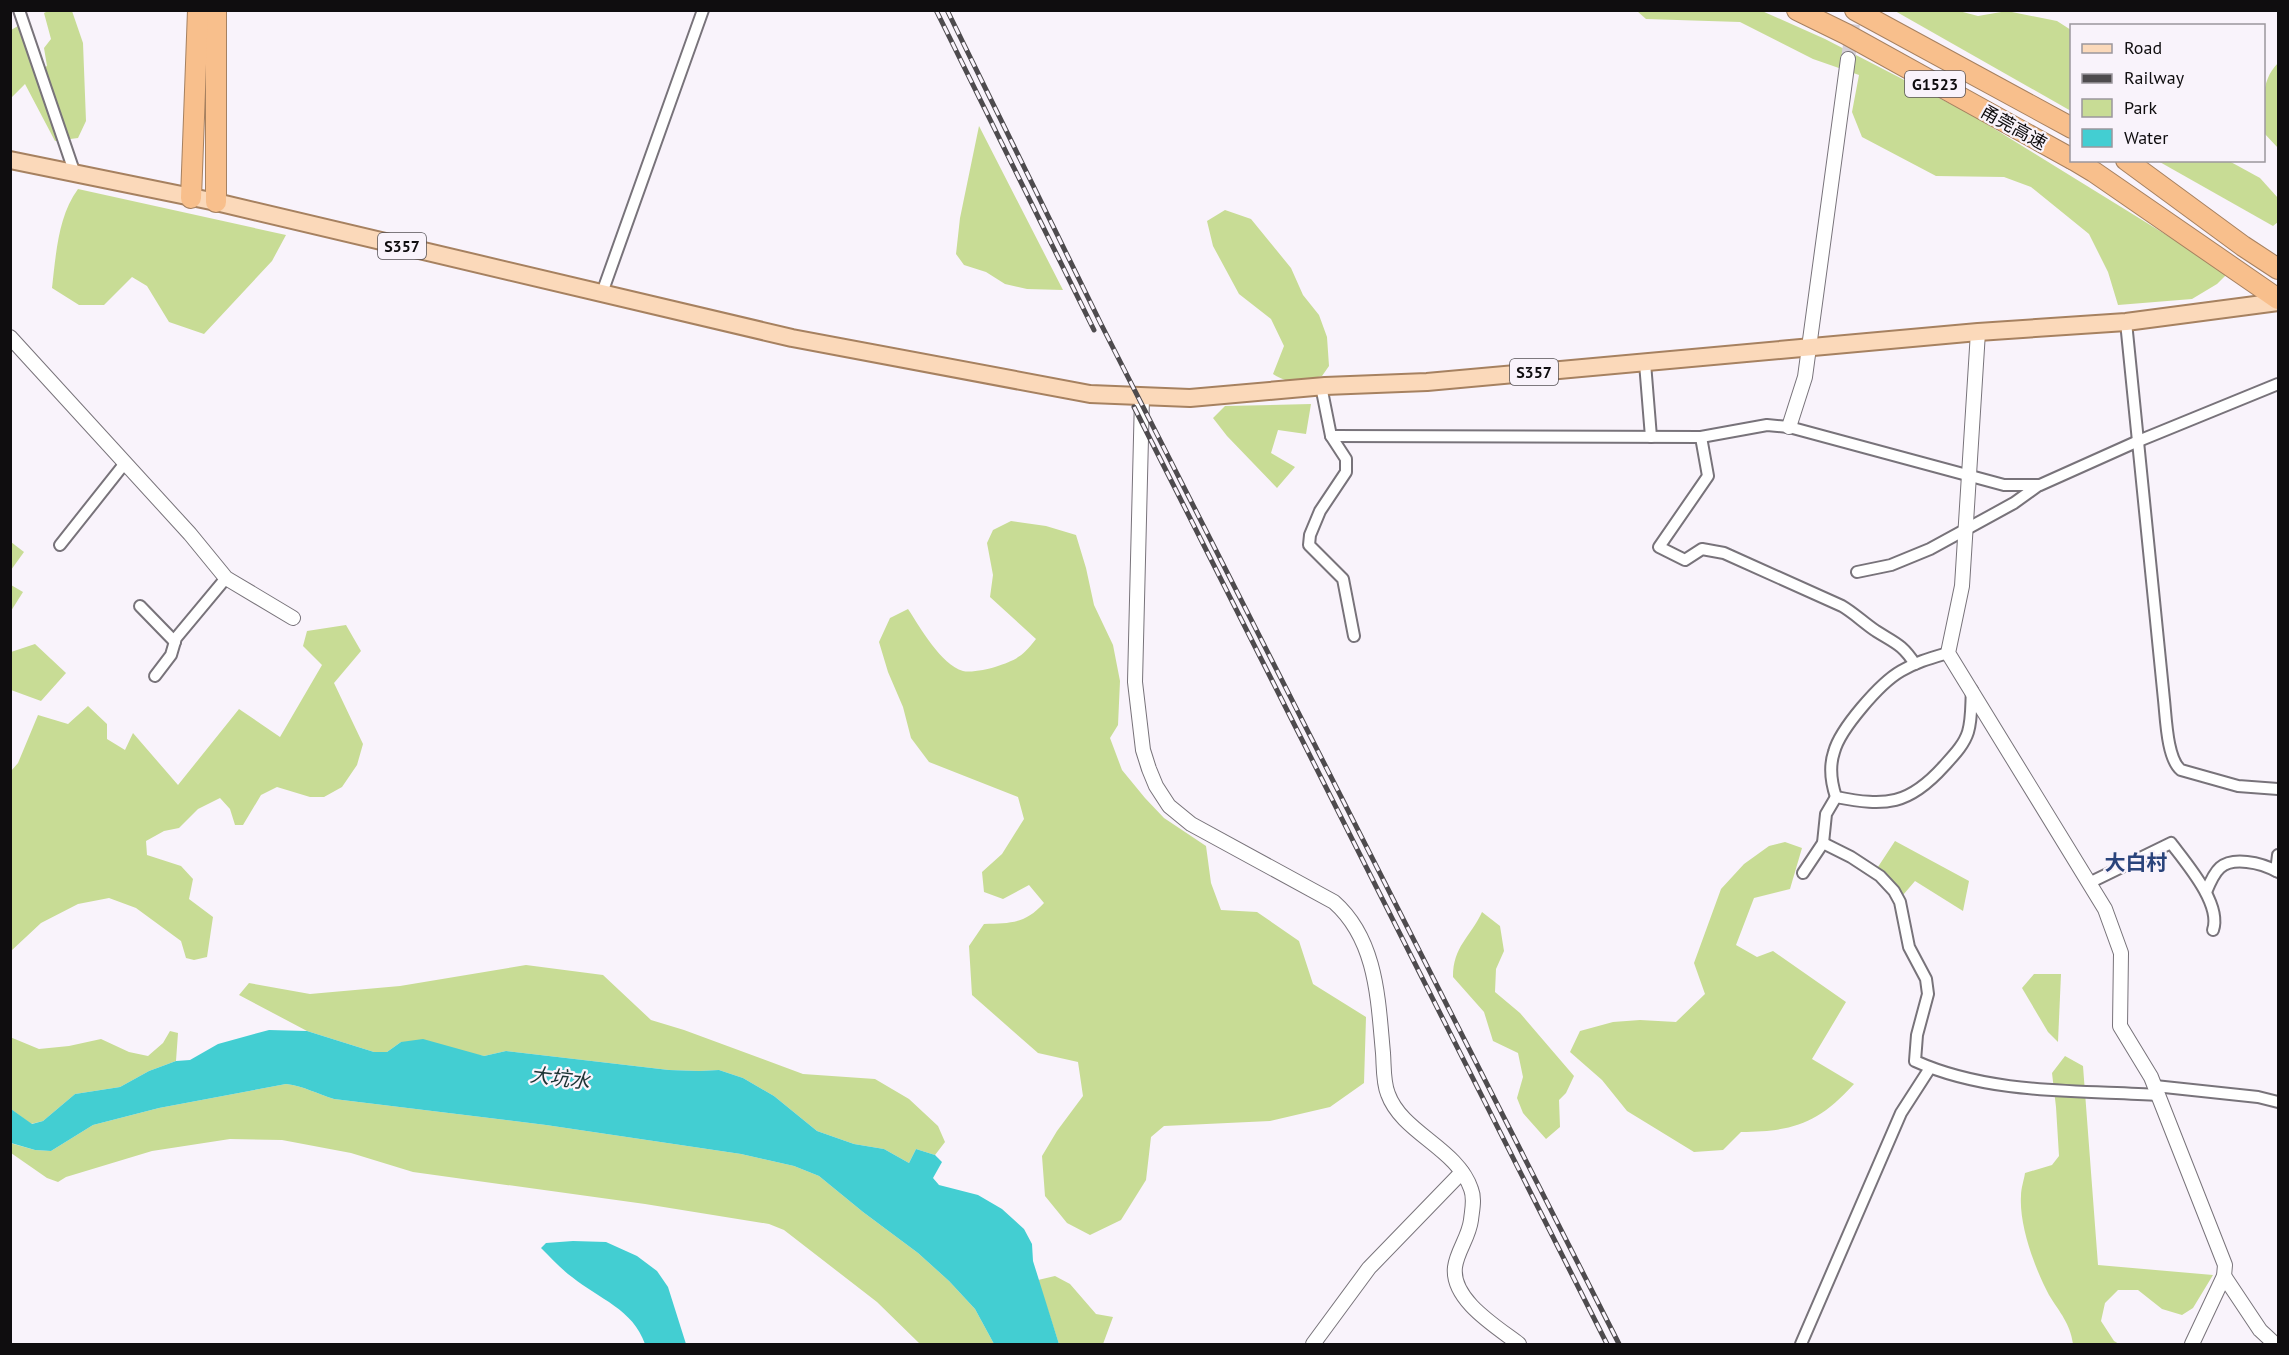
<svg xmlns="http://www.w3.org/2000/svg" width="2289" height="1355" font-family="'PT Sans','Noto Sans SC',sans-serif">
	<rect width="100%" height="100%" fill="#f9f3fb"/>
	<!-- green -->
	<g fill="#c8dc95">
		<path d="M48 11H72L83 43 86 121 78 138 55 141 25 84 11 98V30L18 26 40 70 47 66 44 48 51 39 44 13Z"/>
		<path d="M1637 11H1762L1825 39 1972 115 2228 273 2217 284 2192 299 2118 305 2108 272 2089 234 2031 187 2004 177 1936 176 1862 137 1852 112 1859 75 1813 59 1740 22 1646 19Z"/>
		<path d="M1895 11H1959L1978 16 2007 11 2057 21 2071 30V111Z"/>
		<path d="M2278 63V148L2264 133C2264 108 2259 82 2278 63Z"/>
		<path d="M979 126 1063 290 1027 289 1005 284 986 272 964 265 956 254 960 218Z"/>
		<path d="M2158 161H2229L2260 178 2278 198V222L2273 226Z"/>
		<path d="M78 189 286 235 272 261 204 334 169 322 147 286 132 277 104 305H79L52 288C56 254 58 216 78 189Z"/>
		<path d="M1225 210 1251 219 1291 268 1303 295 1319 315 1327 337 1329 366 1322 376C1302 381 1292 386 1273 374L1284 346 1271 319 1239 294 1213 246 1207 221Z"/>
		<path d="M1311 404 1306 434 1278 430 1271 453 1295 467 1277 488 1227 436 1213 418 1225 406Z"/>
		<path d="M1011 521 1046 526 1076 535 1086 568 1094 605 1113 645 1120 681 1118 725 1110 738 1122 770 1145 798 1164 818 1206 846 1211 883 1221 910 1257 912 1299 941 1313 984 1366 1017 1364 1083 1330 1107 1270 1121 1164 1126 1151 1137 1146 1180 1121 1220 1090 1235 1067 1223 1045 1196 1042 1156 1057 1131 1083 1096 1078 1062 1038 1053 972 995 969 946 984 924C1011 923 1025 924 1044 903L1029 885 1003 899 984 892 982 872 1002 854 1024 819 1018 797 929 762 911 738 903 707 888 672 879 642 890 618 908 609C920 627 941 665 963 671 971 673 988 669 995 667 1016 660 1022 657 1036 639L990 597 993 575 987 543 993 530Z"/>
		<path d="M11 542 24 552 11 570 10 542Z"/>
		<path d="M11 585 23 592 11 611Z"/>
		<path d="M346 625 361 651 334 683 363 744 357 765 342 787 324 797H310L277 787 261 795 243 825H235L230 809 220 798 198 809 179 828 164 831 146 841 147 855 181 866 193 879 189 899 213 917 207 957 194 960 186 958 181 941 136 908 109 898 78 904 41 923 11 951V771L18 763 38 715 68 724 88 706 107 724V739L125 750 133 733 178 785 239 709 280 737 322 665 303 646 307 631Z"/>
		<path d="M35 644 66 673 41 701 11 690V652Z"/>
		<path d="M1895 841 1969 881 1963 911 1915 881 1903 895 1876 870Z"/>
		<path d="M1785 842 1802 848 1790 889 1754 898 1736 945 1757 957 1773 951 1846 1002 1812 1059 1854 1084C1817 1124 1795 1131 1741 1132L1723 1150 1694 1152 1627 1111 1602 1080 1570 1052 1580 1031 1613 1022 1640 1020 1676 1022 1705 994 1694 963 1721 889 1744 864 1769 846Z"/>
		<path d="M1482 912 1500 926 1504 951 1496 969 1495 992 1520 1013 1574 1076 1566 1093 1559 1100 1560 1127 1546 1139 1523 1113 1517 1098 1523 1077 1518 1053 1493 1041 1484 1012 1453 977C1453 946 1470 938 1482 912Z"/>
		<path d="M526 965 603 975 651 1020 684 1030 803 1074 875 1079 909 1099 938 1126 945 1142 935 1155 916 1149 909 1163 884 1149 854 1144 817 1131 774 1096 743 1078 719 1070 699 1071 669 1070 506 1051 484 1056 401 1042 387 1052H374L307 1031 239 995 249 983 310 994 400 986Z"/>
		<path d="M2034 974H2061L2058 1042 2048 1032 2022 988Z"/>
		<path d="M170 1031 178 1033 176 1061 149 1071 120 1087 75 1094 43 1121 31 1124 11 1109 10 1037 39 1049 69 1046 101 1039 129 1052 148 1056 163 1043Z"/>
		<path d="M2065 1056 2083 1066 2098 1265 2213 1275 2193 1308 2182 1315 2162 1309 2138 1290H2118L2105 1303 2101 1321 2114 1341 2119 1344H2073C2070 1323 2060 1313 2049 1295 2035 1269 2019 1225 2021 1196 2021 1188 2024 1180 2025 1173L2052 1165 2059 1156 2056 1107 2052 1073Z"/>
		<path d="M286 1084C304 1086 317 1094 334 1099L546 1125 741 1154 794 1166 819 1176 863 1212 918 1253 949 1281 975 1309 994 1344H920L877 1302 784 1230 769 1224 645 1204 413 1172 351 1153 282 1140 230 1139 152 1151 66 1177 58 1182 47 1178 11 1153 10 1143 35 1150 51 1151 93 1125 159 1108Z"/>
		<path d="M1055 1276 1070 1284 1096 1314 1113 1317 1103 1344H1059L1038 1280Z"/>
	</g>
	<!-- water -->
	<g fill="#43ced2">
		<path d="M269 1030 307 1031 374 1052H387L401 1042 423 1039 484 1056 506 1051 669 1070 699 1071 719 1070 743 1078 774 1096 817 1131 854 1144 884 1149 909 1163 916 1149 935 1155 942 1162 933 1178 939 1185 978 1195 1002 1209 1024 1229 1032 1244 1033 1261 1059 1344H994L975 1309 949 1281 918 1253 863 1212 819 1176 794 1166 741 1154 546 1125 334 1099C317 1094 304 1086 286 1084L159 1108 93 1125 51 1151 35 1150 11 1143V1109L32 1124 43 1121 75 1094 120 1087 149 1071 176 1061 190 1060 218 1044Z"/>
		<path d="M573 1241 606 1242 637 1256 657 1271 668 1287 686 1344H645C633 1309 599 1299 572 1277 561 1269 551 1258 541 1248L546 1243Z"/>
	</g>
	<g fill="none" stroke-linecap="round" stroke-linejoin="round">
		<!-- tertiary-tunnel -->
		<path stroke="#d6d0d8" stroke-width="14" stroke-dasharray="14 7" stroke-linecap="butt" d="M1848 59 1855 10"/>
		<defs>
			<g id="minor">
				<path d="M19 10 75 174"/>
				<path d="M602 293 703 10"/>
				<path d="M2126 322 2164 700C2166 718 2167 759 2181 770L2238 786 2278 789"/>
				<path d="M1645 363 1651 437"/>
				<path d="M1321 386 1331 436 1346 459V472L1320 511 1310 535 1309 545 1343 579 1354 636"/>
				<path d="M1331 436 1701 437 1767 425 1789 427 2004 485H2040L2136 442 2278 384"/>
				<path d="M1701 437 1708 476 1659 547 1685 560 1702 549 1724 553 1842 606C1854 613 1864 623 1876 631 1895 643 1902 644 1915 664"/>
				<path d="M60 545 125 463"/>
				<path d="M1857 572 1891 565 1930 549 2014 503 2039 485"/>
				<path d="M140 606 175 642"/>
				<path d="M155 676 171 655 176 638 226 578"/>
				<path d="M1836 797C1831 782 1829 767 1834 752 1840 729 1880 683 1901 671 1916 662 1931 658 1948 653"/>
				<path d="M1823 843 1851 857 1880 876 1894 891 1900 902 1909 947 1926 979 1928 994 1917 1035 1915 1061C1990 1095 2079 1090 2159 1095"/>
				<path d="M2276 871 2278 855"/>
				<path d="M1803 873 1823 843 1826 814 1836 797C1886 807 1909 805 1944 766 1953 756 1964 745 1968 732 1972 719 1971 703 1972 690"/>
				<path d="M2089 883 2171 843C2186 863 2222 904 2213 930"/>
				<path d="M2206 892C2215 870 2221 859 2247 862 2257 863 2269 867 2278 872"/>
				<path d="M2155 1086 2258 1097 2278 1102"/>
				<path d="M1801 1344 1901 1113 1930 1068"/>
			</g>
			<g id="tertiary">
				<path d="M1978 332 1962 586 1948 653 2105 909 2121 953 2120 1026 2151 1077 2225 1265 2224 1276 2192 1344"/>
				<path d="M10 337 190 534 226 578 293 618"/>
				<path d="M1142 397 1135 682 1143 750 1149 769 1156 786 1169 806 1191 824 1334 902C1377 940 1378 1000 1383 1053 1384 1066 1383 1082 1388 1094 1402 1133 1457 1148 1471 1189 1475 1199 1472 1210 1471 1220 1469 1237 1457 1251 1455 1267 1451 1300 1497 1327 1519 1344"/>
				<path d="M1789 427 1805 377 1848 59"/>
				<path d="M2224 1276 2260 1330 2275 1344"/>
				<path d="M1313 1344 1369 1268 1462 1172"/>
			</g>
			<path id="primary" d="M10 160 216 202 792 338 1090 394 1190 398 1325 386 1427 382 1978 332 2126 322 2278 302"/>
			<g id="motorway">
				<path d="M216 10V202"/>
				<path d="M1797 10 1846 34 2072 159"/>
				<path d="M1855 10 2072 128"/>
				<path d="M2074 160 2094 172 2278 299"/>
				<path d="M2126 160 2243 246 2278 269"/>
				<path d="M191 198 198 10"/>
			</g>
		</defs>
		<!-- minor casing -->
		<use href="#minor" stroke="#78737a" stroke-width="14"/>
		<!-- tertiary casing -->
		<use href="#tertiary" stroke="#78737a" stroke-width="16"/>
		<!-- primary casing -->
		<use href="#primary" stroke="#a68160" stroke-width="20"/>
		<!-- motorway casing -->
		<use href="#motorway" stroke="#a68160" stroke-width="22"/>
		<!-- minor -->
		<use href="#minor" stroke="#fff" stroke-width="10"/>
		<!-- tertiary -->
		<use href="#tertiary" stroke="#fff" stroke-width="14"/>
		<!-- primary -->
		<use href="#primary" stroke="#fbd9ba" stroke-width="16"/>
		<!-- motorway -->
		<use href="#motorway" stroke="#f8bf8c" stroke-width="20"/>
		<defs>
			<g id="rail">
				<path d="M936 10 1094 330"/>
				<path d="M947 10 1101 324 1619 1344"/>
				<path d="M1134 407 1607 1344"/>
			</g>
		</defs>
		<!-- rail casing -->
		<use href="#rail" stroke="#4e4b4e" stroke-width="5"/>
		<!-- rail -->
		<use href="#rail" stroke="#f9f3fb" stroke-width="3" stroke-dasharray="9" stroke-linecap="butt"/>
	</g>
	<g text-anchor="middle" dominant-baseline="central" stroke-width="4.5" stroke-linejoin="round" paint-order="stroke">
		<!-- shield labels -->
		<g fill="#f9f3fb" stroke="#555256" stroke-width="1.5">
			<rect x="1905" y="71" width="60" height="26" rx="4.5"/>
			<rect x="378" y="233" width="48" height="26" rx="4.5"/>
			<rect x="1510" y="359" width="48" height="26" rx="4.5"/>
		</g>
		<g font-size="16" font-weight="bold" fill="#0f0d0f">
			<text x="1935" y="84">G1523</text>
			<text x="402" y="246">S357</text>
			<text x="1534" y="372">S357</text>
		</g>
		<!-- street labels -->
		<g font-size="18" fill="#0f0d0f" stroke="#f9f3fb">
			<text transform="translate(2014 127) rotate(29)">甬莞高速</text>
		</g>
		<!-- water labels -->
		<g font-size="20" font-style="italic" fill="#1c3334" stroke="#f9f3fb">
			<text transform="translate(560 1078) rotate(7)">大坑水</text>
		</g>
		<!-- quarter labels -->
		<g font-size="21" font-weight="bold" fill="#2a437b" stroke="#f9f3fb">
			<text x="2136" y="862">大白村</text>
		</g>
	</g>
	<!-- border -->
	<rect width="2289" height="1355" fill="none" stroke="#0f0d0f" stroke-width="24"/>
	<!-- legend -->
	<rect x="2070" y="24" width="195" height="138" fill="#f9f3fb" stroke="#9b979d" stroke-width="1.5"/>
	<rect x="2082" y="44" width="30" height="9" fill="#fbd9ba" stroke="#9b979d" stroke-width="1.5"/>
	<text x="2124" y="54" font-size="18" fill="#0f0d0f">Road</text>
	<rect x="2082" y="74" width="30" height="9" fill="#4e4b4e" stroke="#9b979d" stroke-width="1.5"/>
	<text x="2124" y="84" font-size="18" fill="#0f0d0f">Railway</text>
	<rect x="2082" y="99" width="30" height="18" fill="#c8dc95" stroke="#9b979d" stroke-width="1.5"/>
	<text x="2124" y="114" font-size="18" fill="#0f0d0f">Park</text>
	<rect x="2082" y="129" width="30" height="18" fill="#43ced2" stroke="#9b979d" stroke-width="1.5"/>
	<text x="2124" y="144" font-size="18" fill="#0f0d0f">Water</text>
</svg>
